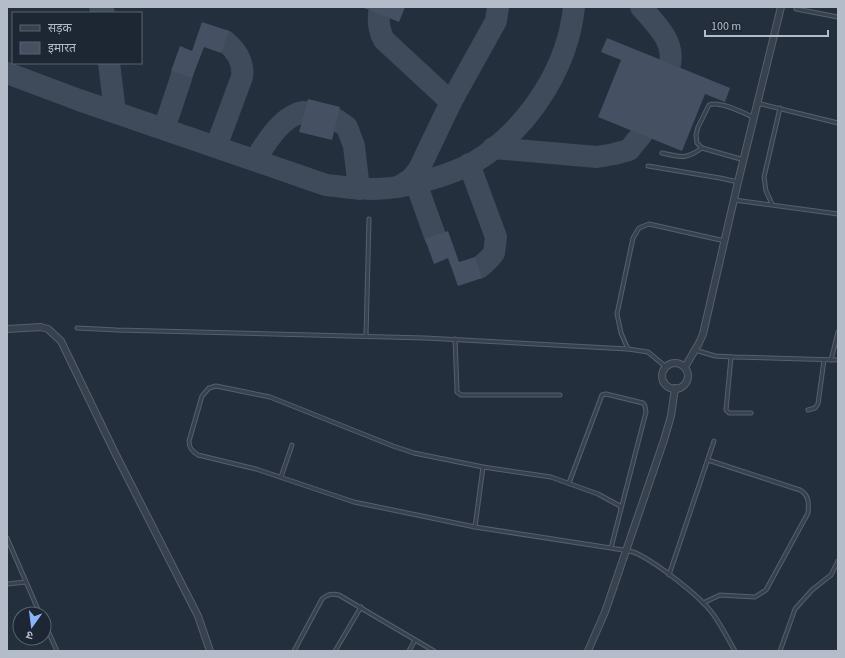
<svg xmlns="http://www.w3.org/2000/svg" width="845" height="658" font-family="'Source Sans 3','Noto Sans Devanagari',sans-serif">
	<rect width="100%" height="100%" fill="#242f3e"/>
	<g fill="none" stroke-linecap="round" stroke-linejoin="round">
		<!-- taxiway -->
		<g stroke="#3f4a5a" stroke-width="22">
			<path d="M100 7 104 13"/>
			<path d="M641 7C655 23 675 41 670 64"/>
			<path d="M379 14C378 24 379 31 384 40L451 102"/>
			<path d="M109 63 115 112"/>
			<path d="M7 73 79 100 326 185C350 188 375 191 398 187 427 181 459 173 484 156 532 122 568 66 574 7"/>
			<path d="M337 120 347 127 354 146 359 189"/>
			<path d="M165 126 182 75"/>
			<path d="M216 147 242 77C244 62 236 50 225 41"/>
			<path d="M493 148 597 157 614 154 629 150 642 134"/>
			<path d="M255 160C266 143 282 115 304 112"/>
			<path d="M469 164 496 237 494 253 489 259 479 268"/>
			<path d="M416 183 435 236"/>
			<path d="M400 186 411 179 419 169 451 102 496 21 498 7"/>
		</g>
	</g>
	<!-- building -->
	<g fill="#455162">
		<path d="M362 7H405L399 22Z"/>
		<path d="M202 22 229 31 221 53 204 47 192 78 171 71 180 46 192 51Z"/>
		<path d="M607 38 730 88 725 102 705 94 682 151 598 117 621 60 601 52Z"/>
		<path d="M308 99 340 107 332 140 299 132Z"/>
		<path d="M448 231 459 262 475 257 482 278 458 286 448 258 434 264 425 239Z"/>
	</g>
	<g fill="none" stroke-linecap="round" stroke-linejoin="round">
		<defs>
			<g id="service">
				<path d="M796 9 838 17"/>
				<path d="M757 103 838 123"/>
				<path d="M662 153C682 157 685 160 702 148"/>
				<path d="M744 160 702 148 697 143 696 135 698 127 709 105C719 100 744 113 753 117"/>
				<path d="M648 166 720 178 738 182"/>
				<path d="M734 200 838 214"/>
				<path d="M772 204 766 191 764 177 780 108"/>
				<path d="M77 328 117 330 425 338 628 349 648 352 666 367"/>
				<path d="M366 336 369 219"/>
				<path d="M455 339 457 389V392L461 395H560"/>
				<path d="M628 349 621 333 617 314 633 238 639 228 649 224 725 241"/>
				<path d="M695 350 715 356 734 357 838 360"/>
				<path d="M731 357 726 410 729 413H751"/>
				<path d="M831 360 838 332"/>
				<path d="M808 410 815 408 818 404 824 360"/>
				<path d="M281 477 292 445"/>
				<path d="M569 483 602 395 606 394 643 403 645 406 646 412 621 509"/>
				<path d="M475 527 483 467"/>
				<path d="M7 538 40 614"/>
				<path d="M611 548 621 509 620 506 598 494 551 477 483 467 414 453 393 446 270 397 216 386 209 388 202 396 189 441C189 448 192 451 198 455L256 469 354 502 475 527 611 548C620 550 630 550 638 554 658 564 700 596 713 614 721 625 728 639 735 651"/>
				<path d="M669 575 714 441"/>
				<path d="M7 584 26 582"/>
				<path d="M703 603 720 595 755 597 766 590 808 513C809 503 809 495 800 490L708 460"/>
				<path d="M44 622 57 651"/>
				<path d="M294 651 322 599C327 594 332 593 339 595L434 651"/>
				<path d="M335 651 361 607"/>
				<path d="M409 651 415 640"/>
				<path d="M780 651 795 609 812 590 831 575 838 561"/>
			</g>
			<g id="minor">
				<path d="M7 329 41 327 48 329 61 341 115 453 198 616 210 651"/>
				<circle cx="675" cy="376" r="13"/>
				<path d="M685 367 699 343 703 334 738 182 781 7"/>
				<path d="M588 651 605 612 664 440 671 416 675 388"/>
			</g>
		</defs>
		<!-- service casing -->
		<use href="#service" stroke="#565f6c" stroke-width="5"/>
		<!-- minor casing -->
		<use href="#minor" stroke="#565f6c" stroke-width="8"/>
		<!-- service -->
		<use href="#service" stroke="#38414e" stroke-width="3"/>
		<!-- minor -->
		<use href="#minor" stroke="#38414e" stroke-width="6"/>
	</g>
	<!-- border -->
	<rect width="845" height="658" fill="none" stroke="#b4bcc9" stroke-width="16"/>
	<!-- legend -->
	<rect x="12" y="12" width="130" height="52" fill="#1d2633" stroke="#59626f"/>
	<rect x="20" y="25" width="20" height="6" fill="#38414e" stroke="#59626f"/>
	<text x="48" y="32" font-size="12" fill="#b4bcc9">सड़क</text>
	<rect x="20" y="42" width="20" height="12" fill="#455162" stroke="#59626f"/>
	<text x="48" y="52" font-size="12" fill="#b4bcc9">इमारत</text>
	<!-- north arrow -->
	<g transform="translate(32 626) rotate(194)"><circle r="19" fill="#1d2633" stroke="#59626f"/>
	<path d="M0-3L7 15L0 10L-7 15Z" fill="#8ab4f8"/>
	<text y="-6" font-size="11" font-weight="bold" text-anchor="middle" fill="#b4bcc9">उ</text>
	</g>
	<!-- scale -->
	<path d="M705 30v6h123v-6" fill="none" stroke="#b4bcc9" stroke-width="2"/>
	<text x="711" y="30" font-size="12" fill="#b4bcc9" stroke="#1d2633" stroke-width="3" paint-order="stroke">100 m</text>
</svg>
